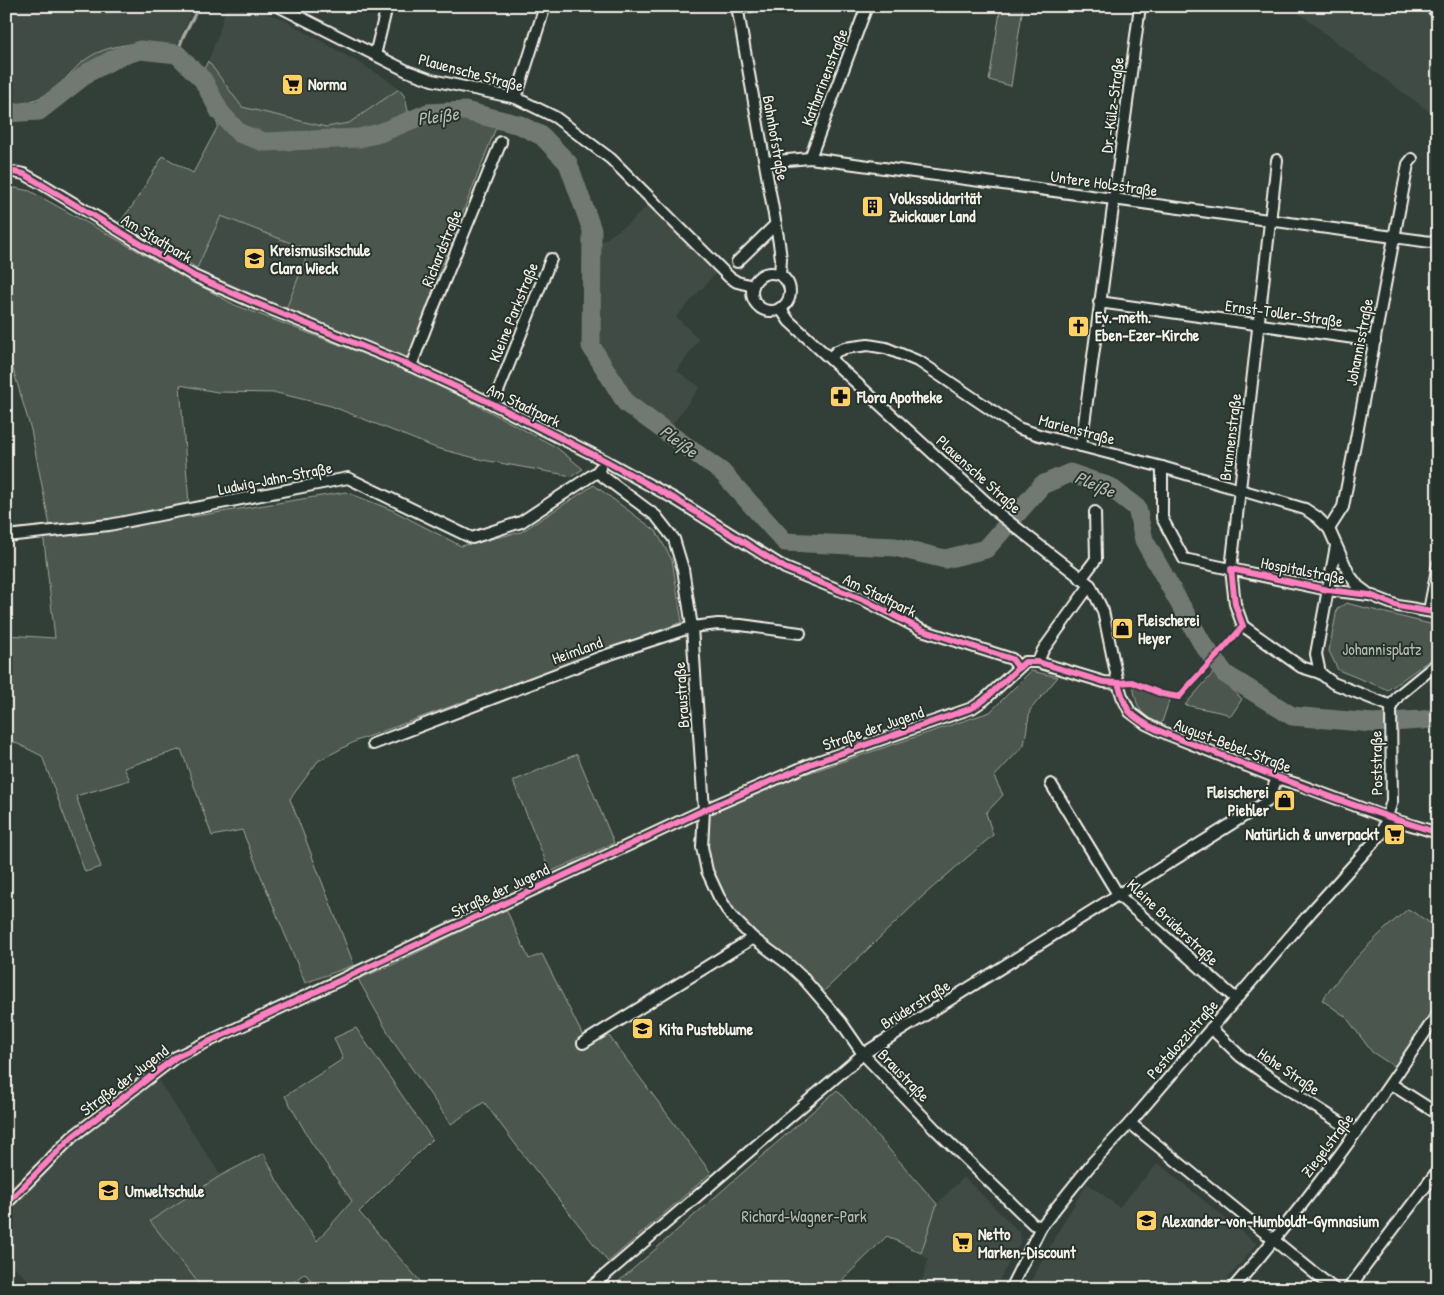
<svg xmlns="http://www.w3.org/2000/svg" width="1444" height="1295" font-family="'Patrick Hand',sans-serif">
	<rect width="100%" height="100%" fill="#323e38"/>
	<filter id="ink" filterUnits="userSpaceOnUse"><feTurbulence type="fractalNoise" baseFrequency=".02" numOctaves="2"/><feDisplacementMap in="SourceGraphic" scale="10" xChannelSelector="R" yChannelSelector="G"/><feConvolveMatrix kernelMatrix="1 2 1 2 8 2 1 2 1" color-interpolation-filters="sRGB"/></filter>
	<g filter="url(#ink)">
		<!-- built -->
		<g fill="#404b44">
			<path d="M6 6H194L176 48 140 43 63 81 40 99 20 104 6 105Z"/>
			<path d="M226 6H238L281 18 382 76 399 89 349 123 326 127 242 107 208 61 219 33Z"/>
			<path d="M1290 6H1438V118L1360 61Z"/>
			<path d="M650 203 717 272 676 317 699 339 677 371 700 387 669 429 630 398 602 351 596 329 597 245 632 221Z"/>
			<path d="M221 216 309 250 285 312 197 268Z"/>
			<path d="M157 1078 221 1176 150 1221 203 1289H39L6 1260V1207L72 1145Z"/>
			<path d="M1158 1163 1257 1244 1219 1289H1027L1056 1235 1087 1183 1119 1207Z"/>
			<path d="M964 1177 1020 1233 1021 1241 994 1289H927L921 1286 928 1259 921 1253 937 1204Z"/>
		</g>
		<!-- green -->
		<g fill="#4c564f" stroke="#a0a49c">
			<path d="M1001 6H1023L1011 86 989 80Z"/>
			<path d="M140 43 176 48 202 73 208 61 242 107 326 127 349 123 399 89 405 97 410 121C444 107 465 111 499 120L431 294 438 297 411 366 285 312 309 250 221 216 197 268 119 223 133 205 163 156 193 173 218 126C214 115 211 104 205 94 183 51 140 48 101 71 83 82 69 100 51 112 41 118 18 118 6 117V105C35 103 47 97 68 76 73 71 79 64 85 60 101 48 121 45 140 43Z"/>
			<path d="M6 186 30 191 235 305 400 368 464 398 556 447 583 469 572 476 483 460 436 448 331 406 277 393 217 392 180 385 190 517 346 492 392 510 461 546 521 532 594 485 656 531 672 560 682 622 356 741 318 761 290 799 354 965 305 983 242 830 212 836 181 749 124 768 130 780 76 796 101 867 85 872 42 756 6 738V635L55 638 43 532 51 531 31 430 6 345Z"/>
			<path d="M1346 603 1438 626V654L1388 690 1338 670 1329 651 1337 609Z"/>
			<path d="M1031 671 1058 677 1030 710 1024 745 994 777 1003 795 986 813 993 835 924 895 822 993 731 916 707 871 704 810 775 779 808 773 990 712Z"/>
			<path d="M1214 672 1242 699 1231 716 1224 713 1185 705Z"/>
			<path d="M1133 685 1170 698 1161 725C1139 715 1137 708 1133 685Z"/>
			<path d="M577 754 614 843 550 872 513 781Z"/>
			<path d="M506 909 529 959 542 954 586 1042 609 1036 711 1173 608 1262 522 1153 484 1102 451 1124 394 1043 358 979 390 966Z"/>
			<path d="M1408 909 1438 928V1002L1395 1067 1372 1052 1346 1017 1322 1000C1347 966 1375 936 1408 909Z"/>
			<path d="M356 1028 432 1139 359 1212 427 1289H317L305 1273 284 1289H203L150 1221 220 1176 264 1153 277 1181 317 1241 352 1201 311 1142 285 1096 343 1059 334 1038Z"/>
			<path d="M837 1090 937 1204 921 1253 887 1236 833 1289H610Z"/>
		</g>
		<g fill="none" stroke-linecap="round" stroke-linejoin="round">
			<!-- stream -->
			<path stroke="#a6a9a1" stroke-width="3" d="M177 54 183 37 199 6"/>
			<!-- river -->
			<path stroke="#727972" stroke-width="19" d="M6 113 39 111 89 72 118 57 140 50 177 54 203 80 220 112 239 133 264 142 359 138 380 133 428 113 465 111 520 125 542 136 568 163 592 230 591 346 626 403 722 472 785 542 895 547 945 559 986 549 1042 485 1070 473 1110 487 1137 508 1144 540 1202 643 1225 674 1292 716 1373 723 1422 720 1438 718"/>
			<defs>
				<g id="minor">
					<path d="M278 6 407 71 432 80 516 98 555 117 611 159 729 277 737 282 753 286"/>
					<path d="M737 6 779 243 781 259 780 275"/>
					<path d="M738 9 751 6"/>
					<path d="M375 55 387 6"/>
					<path d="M516 98 545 6"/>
					<path d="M810 158 867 6"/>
					<path d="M1277 160 1231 569 1235 604 1243 626 1301 667 1320 673"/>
					<path d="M765 162 810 158 1438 243"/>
					<path d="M14 172 24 174 42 184 194 276 253 302 411 366 493 404 604 460 675 499 785 568 866 601 922 630 1012 659 1018 667"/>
					<path d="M737 262 776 224"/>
					<circle cx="771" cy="292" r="19"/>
					<path d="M1099 302 1375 341"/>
					<path d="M780 308 789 321 999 514 1090 585 1103 611 1118 683 1122 696 1130 712 1146 724 1167 734 1277 778 1300 785 1388 818 1438 833"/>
					<path d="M830 358 837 351 845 348 868 345 886 348 920 362 1018 428 1039 435 1162 467 1305 509 1317 517 1329 529 1349 574 1358 586 1370 595 1398 606 1438 613"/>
					<path d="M411 366 434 306 501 142"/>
					<path d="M493 404 551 259"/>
					<path d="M1081 446 1140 6"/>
					<path d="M1162 467V518L1184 559 1328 590 1369 595"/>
					<path d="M597 472 656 516 674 539 683 569 692 627 704 810 702 847 707 871 719 897 731 916 753 938 788 964 803 978 841 1022 863 1054 936 1130 1033 1224 1041 1227"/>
					<path d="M1329 529 1343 507 1408 164 1412 159"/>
					<path d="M6 536 109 525 348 478 472 538 521 522 597 472 600 468"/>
					<path d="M1336 546 1316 654 1320 673 1333 683 1391 706"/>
					<path d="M1081 579 1096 559 1095 512"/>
					<path d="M1429 611 1438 564"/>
					<path d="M1038 662 1043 650 1090 585"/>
					<path d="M373 744 601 657 692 627 718 624 741 625 800 633"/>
					<path d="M1051 784 1119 896 1236 999"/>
					<path d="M1211 1028 1240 1056 1272 1079 1355 1132"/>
					<path d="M583 1043 753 938"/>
					<path d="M1391 1084 1438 1114"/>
					<path d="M1130 1123 1334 1289"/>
					<path d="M6 1204 72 1137 176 1057 205 1043 704 810 813 763 972 708 984 700 1025 662H1038L1104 682 1118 683"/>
					<path d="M589 1289 863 1054 1268 801 1277 778"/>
					<path d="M1010 1289 1041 1227 1059 1204 1093 1162 1130 1123 1311 912 1382 833 1392 801 1391 706 1399 695 1438 663"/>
					<path d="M1232 1289C1308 1203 1375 1108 1438 1013"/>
					<path d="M1348 1289 1438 1170"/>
				</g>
			</defs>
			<!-- minor casing -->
			<use href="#minor" stroke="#f4f1e8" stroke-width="14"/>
			<!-- minor -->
			<use href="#minor" stroke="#26332d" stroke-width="10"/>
			<defs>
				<path id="rail" d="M1422 6 1438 19"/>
			</defs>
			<!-- rail casing -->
			<use href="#rail" stroke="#f4f1e8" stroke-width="5"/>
			<!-- rail -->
			<use href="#rail" stroke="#26332d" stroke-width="3" stroke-dasharray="9" stroke-linecap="butt"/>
			<defs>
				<g id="cycleway">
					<path d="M6 174 14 172 24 174 194 276 253 302 411 366 493 404 604 460 675 499 785 568 866 601 922 630 1012 659 1018 667"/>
					<path d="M1118 683C1121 692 1124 704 1129 711 1142 727 1182 740 1201 747 1279 779 1358 808 1438 833"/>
					<path d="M6 1204 72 1137 176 1057 704 810 813 763 972 708 984 700 1025 662H1038L1104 682 1118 683 1132 682 1162 694 1179 697C1200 672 1223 651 1243 626L1235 604 1231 569 1328 590 1370 595 1398 606 1438 613"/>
				</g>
			</defs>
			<!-- cycleway casing -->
			<use href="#cycleway" stroke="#26332d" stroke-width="9"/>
			<!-- cycleway -->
			<use href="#cycleway" stroke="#ff80c0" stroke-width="6"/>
		</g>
	</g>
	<!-- icons -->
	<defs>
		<symbol id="supermarket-square" viewBox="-11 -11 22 22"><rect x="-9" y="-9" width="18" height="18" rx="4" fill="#ffd166" stroke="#26332d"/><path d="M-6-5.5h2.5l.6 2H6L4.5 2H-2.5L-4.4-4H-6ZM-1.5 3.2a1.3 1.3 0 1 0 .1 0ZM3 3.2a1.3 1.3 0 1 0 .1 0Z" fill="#111"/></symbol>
		<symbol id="building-square" viewBox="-11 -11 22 22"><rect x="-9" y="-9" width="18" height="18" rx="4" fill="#ffd166" stroke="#26332d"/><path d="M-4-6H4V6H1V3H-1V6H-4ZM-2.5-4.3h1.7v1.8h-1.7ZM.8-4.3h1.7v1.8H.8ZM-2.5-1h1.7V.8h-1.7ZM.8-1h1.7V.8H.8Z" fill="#111"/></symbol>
		<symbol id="school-square" viewBox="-11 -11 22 22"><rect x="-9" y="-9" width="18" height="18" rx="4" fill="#ffd166" stroke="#26332d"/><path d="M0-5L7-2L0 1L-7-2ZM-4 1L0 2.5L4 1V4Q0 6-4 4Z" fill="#111"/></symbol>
		<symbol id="church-square" viewBox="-11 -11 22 22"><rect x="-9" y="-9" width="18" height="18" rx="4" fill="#ffd166" stroke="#26332d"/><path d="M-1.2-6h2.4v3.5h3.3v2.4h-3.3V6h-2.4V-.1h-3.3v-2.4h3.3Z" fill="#111"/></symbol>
		<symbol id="pharmacy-square" viewBox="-11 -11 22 22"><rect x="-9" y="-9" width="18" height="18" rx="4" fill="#ffd166" stroke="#26332d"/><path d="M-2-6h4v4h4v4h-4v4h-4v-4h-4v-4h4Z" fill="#111"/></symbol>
		<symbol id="shop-square" viewBox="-11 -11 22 22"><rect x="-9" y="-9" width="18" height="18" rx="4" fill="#ffd166" stroke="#26332d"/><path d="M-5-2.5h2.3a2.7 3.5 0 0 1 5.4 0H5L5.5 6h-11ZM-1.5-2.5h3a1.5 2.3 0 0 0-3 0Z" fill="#111"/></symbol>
	</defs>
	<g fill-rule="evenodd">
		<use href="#supermarket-square" x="280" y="72" width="25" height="25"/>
		<use href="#building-square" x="860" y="194" width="25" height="25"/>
		<use href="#school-square" x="242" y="246" width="25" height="25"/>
		<use href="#church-square" x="1066" y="314" width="25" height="25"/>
		<use href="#pharmacy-square" x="828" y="384" width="25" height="25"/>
		<use href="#shop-square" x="1110" y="616" width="25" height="25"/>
		<use href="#shop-square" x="1272" y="788" width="25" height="25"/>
		<use href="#supermarket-square" x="1382" y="822" width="25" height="25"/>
		<use href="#school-square" x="630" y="1016" width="25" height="25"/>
		<use href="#school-square" x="96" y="1178" width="25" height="25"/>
		<use href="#school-square" x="1134" y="1208" width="25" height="25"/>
		<use href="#supermarket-square" x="950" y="1230" width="25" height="25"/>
	</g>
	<g text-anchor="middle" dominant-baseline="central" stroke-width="4" stroke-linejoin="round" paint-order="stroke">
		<!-- street labels -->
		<g font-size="16" fill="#f4f1e8" stroke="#26332d">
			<text transform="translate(471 72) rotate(15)">Plauensche Straße</text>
			<text transform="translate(824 77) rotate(-69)">Katharinenstraße</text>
			<text transform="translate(1112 105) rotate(-83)">Dr.-Külz-Straße</text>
			<text transform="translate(776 138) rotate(80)">Bahnhofstraße</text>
			<text transform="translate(1104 183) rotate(8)">Untere Holzstraße</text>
			<text transform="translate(157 238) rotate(31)">Am Stadtpark</text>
			<text transform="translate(441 248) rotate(-68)">Richardstraße</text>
			<text transform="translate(513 312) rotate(-68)">Kleine Parkstraße</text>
			<text transform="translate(1284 313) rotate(8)">Ernst-Toller-Straße</text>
			<text transform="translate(1359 342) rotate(-79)">Johannisstraße</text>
			<text transform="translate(524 405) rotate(26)">Am Stadtpark</text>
			<text transform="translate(1077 429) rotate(15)">Marienstraße</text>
			<text transform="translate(1230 437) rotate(-83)">Brunnenstraße</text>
			<text transform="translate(979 474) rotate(42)">Plauensche Straße</text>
			<text transform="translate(275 478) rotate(-11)">Ludwig-Jahn-Straße</text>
			<text transform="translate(1303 570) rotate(11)">Hospitalstraße</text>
			<text transform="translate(880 595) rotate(26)">Am Stadtpark</text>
			<text transform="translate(577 650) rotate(-20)">Heimland</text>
			<text transform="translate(681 695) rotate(-94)">Braustraße</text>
			<text transform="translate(873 728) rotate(-19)">Straße der Jugend</text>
			<text transform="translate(1233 745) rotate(21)">August-Bebel-Straße</text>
			<text transform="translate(1376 763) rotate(-91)">Poststraße</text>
			<text transform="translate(500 890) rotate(-25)">Straße der Jugend</text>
			<text transform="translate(1173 922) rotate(43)">Kleine Brüderstraße</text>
			<text transform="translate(915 1004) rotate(-32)">Brüderstraße</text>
			<text transform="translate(1182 1039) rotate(-49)">Pestalozzistraße</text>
			<text transform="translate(1289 1071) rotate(34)">Hohe Straße</text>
			<text transform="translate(904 1075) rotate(46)">Braustraße</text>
			<text transform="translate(124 1080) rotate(-37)">Straße der Jugend</text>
			<text transform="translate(1327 1145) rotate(-53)">Ziegelstraße</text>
		</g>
		<!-- poi labels -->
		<g font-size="16" font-weight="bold" fill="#f4f1e8" stroke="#26332d" text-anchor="start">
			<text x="308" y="84">Norma</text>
			<text x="889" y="198">Volkssolidarität<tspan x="889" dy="18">Zwickauer Land</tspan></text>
			<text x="270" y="250">Kreismusikschule<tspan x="270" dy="18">Clara Wieck</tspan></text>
			<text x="1095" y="317">Ev.-meth.<tspan x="1095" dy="18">Eben-Ezer-Kirche</tspan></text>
			<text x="857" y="397">Flora Apotheke</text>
			<text x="1138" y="620">Fleischerei<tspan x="1138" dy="18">Heyer</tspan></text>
			<text x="1269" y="792" text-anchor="end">Fleischerei<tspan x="1269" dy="18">Piehler</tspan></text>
			<text x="1379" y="834" text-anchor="end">Natürlich &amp; unverpackt</text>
			<text x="659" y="1029">Kita Pusteblume</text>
			<text x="125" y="1191">Umweltschule</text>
			<text x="1162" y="1221">Alexander-von-Humboldt-Gymnasium</text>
			<text x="978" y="1234">Netto<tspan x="978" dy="18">Marken-Discount</tspan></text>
		</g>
		<!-- park labels -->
		<g font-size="16" fill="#b9bbb2" stroke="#26332d">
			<text x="1382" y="649">Johannisplatz</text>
			<text x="804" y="1216">Richard-Wagner-Park</text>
		</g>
		<!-- water labels -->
		<g font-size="18" font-style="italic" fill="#babbb3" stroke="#26332d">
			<text transform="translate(438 116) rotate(-8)">Pleiße</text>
			<text transform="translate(679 441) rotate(36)">Pleiße</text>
			<text transform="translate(1095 484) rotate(23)">Pleiße</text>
		</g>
	</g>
	<!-- margin -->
	<rect width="1444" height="1295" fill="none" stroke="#26332d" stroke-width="25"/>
	<rect x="12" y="12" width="1419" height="1270" fill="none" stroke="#f4f1e8" stroke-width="2" filter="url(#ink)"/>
</svg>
